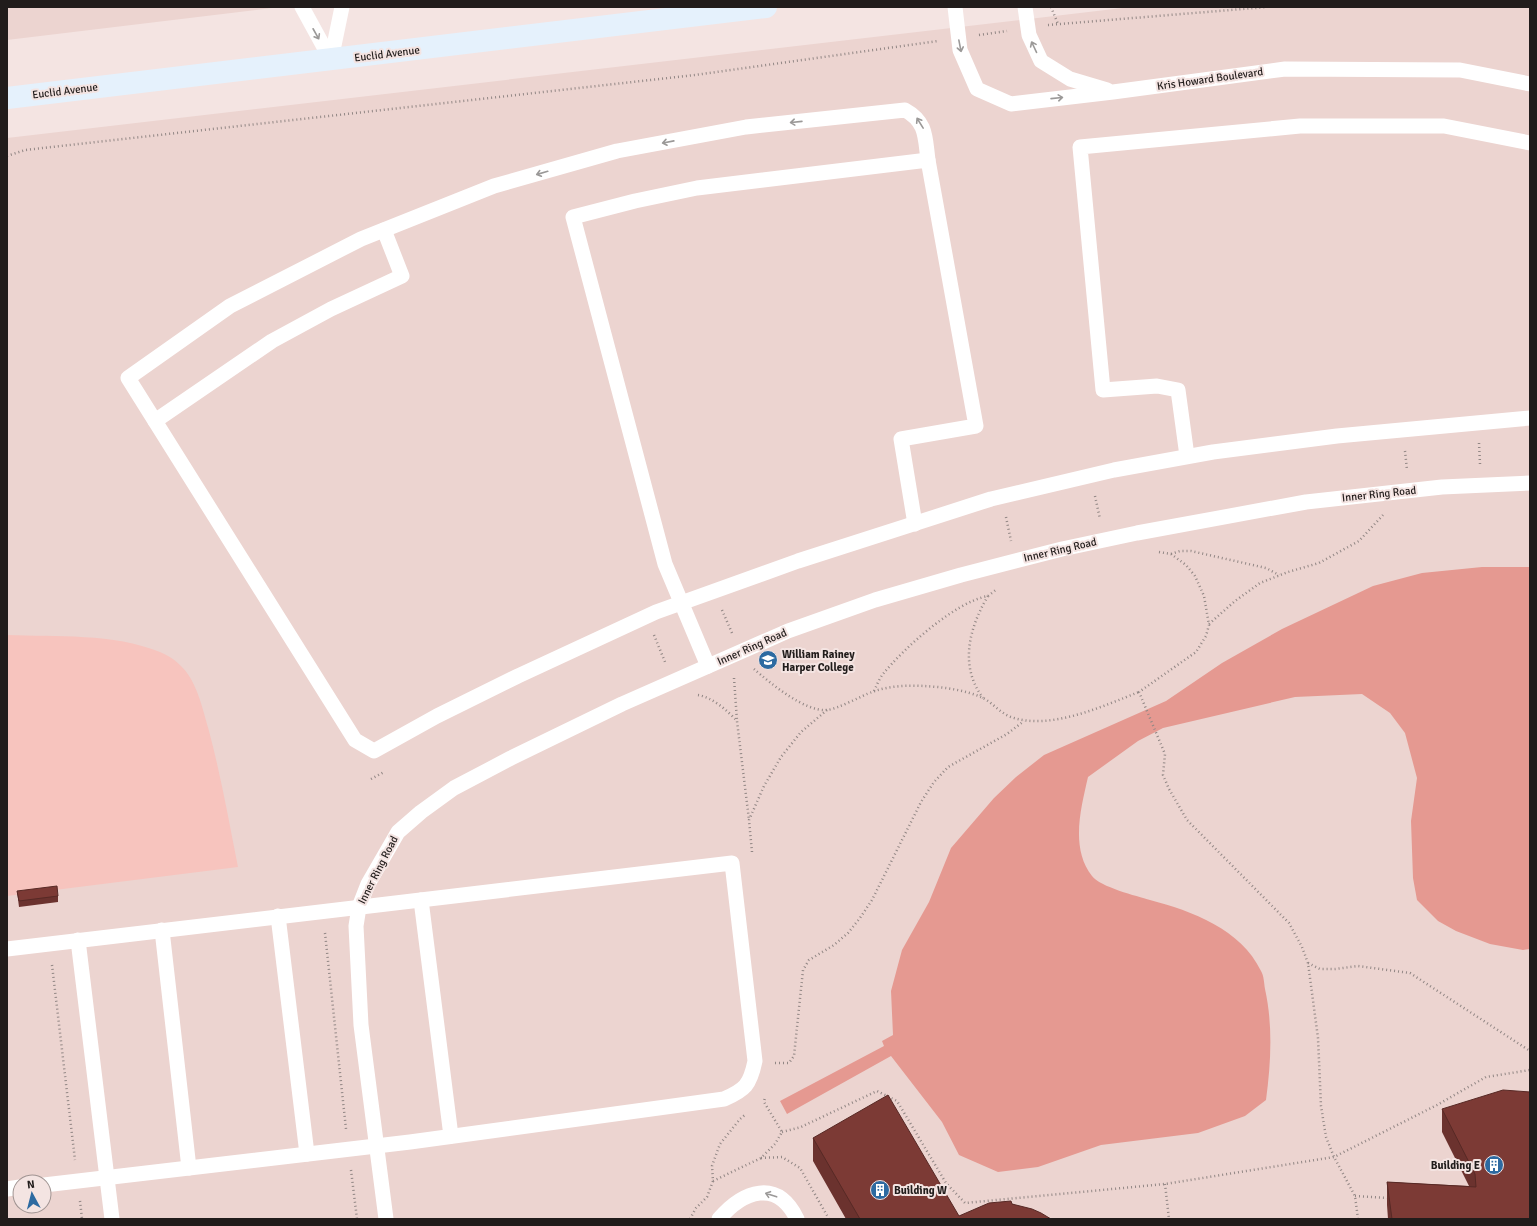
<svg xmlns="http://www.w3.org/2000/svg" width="1537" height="1226" font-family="Signika,sans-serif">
	<rect width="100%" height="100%" fill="#f4e4e2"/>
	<!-- built -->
	<g fill="#ecd4d0" fill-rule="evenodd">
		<path d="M7 7H280L7 40Z"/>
		<path d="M1131 7H1530V1219H7V138ZM20 1182H44V1206H20Z"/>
	</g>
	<!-- green -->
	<path fill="#f7c4be" d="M7 635C57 637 113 633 160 652 173 657 185 668 191 679 200 695 204 714 209 731 221 776 229 822 238 867L7 896Z"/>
	<!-- water -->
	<path fill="#e59991" d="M1482 567H1530V949L1523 950 1490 944 1456 931 1438 921 1417 900 1413 878 1411 821 1417 778 1405 733 1390 713 1362 694 1295 697 1163 728 1138 741 1088 777C1081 808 1070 848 1092 876 1100 887 1137 896 1150 900 1192 911 1241 929 1261 971 1264 976 1264 983 1265 989 1273 1025 1271 1063 1266 1100L1245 1116 1198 1133 1101 1145 1038 1167 998 1172 959 1155 942 1122 891 1056 787 1114 780 1101 884 1046 882 1041 893 1035 891 991 902 950 929 902 951 848 994 798 1016 777 1044 755 1166 701 1222 663 1282 629 1373 586 1422 573Z"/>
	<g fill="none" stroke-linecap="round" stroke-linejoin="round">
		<!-- path -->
		<g stroke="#928785" stroke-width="2.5" stroke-dasharray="1 3" stroke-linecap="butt">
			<path d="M1051 7 1058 24"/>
			<path d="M1048 25 1267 7"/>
			<path d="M979 35 1007 31"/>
			<path d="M7 156 25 150 695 75 938 41"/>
			<path d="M1479 443 1480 464"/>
			<path d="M1405 451 1407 470"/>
			<path d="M1095 496 1100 519"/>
			<path d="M1006 517 1011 541"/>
			<path d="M1159 552 1171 554 1186 565 1195 576 1204 596 1209 625 1206 636 1196 652 1139 692 1165 754 1163 775 1169 789 1187 820 1289 923 1302 947 1308 963 1318 1038 1321 1106 1326 1137 1334 1157 1355 1196 1358 1219"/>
			<path d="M1171 554 1180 551H1191L1266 568 1279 575"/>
			<path d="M988 596 997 589"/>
			<path d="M722 610 732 633"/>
			<path d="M1209 624 1235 601 1260 583 1288 572 1319 563 1359 541 1383 515"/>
			<path d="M654 635 665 662"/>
			<path d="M754 669C770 683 805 712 827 710 838 709 861 696 872 692 888 686 907 685 924 686 943 687 966 690 983 698 993 703 1000 713 1011 717 1050 731 1103 706 1139 692"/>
			<path d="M734 678 737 721"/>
			<path d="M874 691C877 685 879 679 883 674 904 648 955 602 988 596 969 628 959 666 983 698"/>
			<path d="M698 695C712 697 728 711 737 721L749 820"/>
			<path d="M371 779 384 772"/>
			<path d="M752 852 749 820 764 786 781 757 801 732 827 710"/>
			<path d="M325 933 346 1129"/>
			<path d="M1308 963 1320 969H1335L1358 966 1410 973 1530 1051"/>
			<path d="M52 965 75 1160"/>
			<path d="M775 1063H789L794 1056 803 970 809 960 834 945 848 933 860 918 872 900 921 802 934 782 948 767 1007 734 1024 721"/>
			<path d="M782 1132 801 1127 877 1091 897 1101 946 1183 965 1203 1165 1184 1334 1157 1437 1105 1486 1077 1530 1070"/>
			<path d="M761 1158 782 1157 800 1168 829 1219"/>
			<path d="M351 1170 357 1219"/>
			<path d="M713 1181 761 1158 775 1144 782 1132 764 1102 765 1097"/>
			<path d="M1165 1184 1169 1219"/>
			<path d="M1355 1196 1389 1198"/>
			<path d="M80 1201 82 1219"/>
			<path d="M690 1219 696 1208 707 1197 713 1181 712 1166 720 1144 740 1119 746 1114"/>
		</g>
		<!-- service -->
		<g stroke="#fff" stroke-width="15">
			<path d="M302 7 331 60"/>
			<path d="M955 7 960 50 977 89 1011 104 1113 92 1285 69 1460 70 1530 84"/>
			<path d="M1025 7 1029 35 1041 61 1070 79 1107 90"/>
			<path d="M331 60 342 7"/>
			<path d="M928 160C925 138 927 122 905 110L746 127 617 151 494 186 361 239 230 306 128 378 355 740 374 751 437 716 518 676 656 612 798 561 991 499 1114 470 1213 452 1337 436 1530 418"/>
			<path d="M155 421 272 341 331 309 402 276 384 230"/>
			<path d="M1187 456 1178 390 1157 386 1103 390 1080 147 1300 126H1444L1530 143"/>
			<path d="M708 666 665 564 573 217 635 201 697 188 928 160 976 426 901 439 915 524"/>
			<path d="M421 900 451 1136"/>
			<path d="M278 916 307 1154"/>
			<path d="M162 930 189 1168"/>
			<path d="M78 940 112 1219"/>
			<path d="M7 949 732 863 755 1061C750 1085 745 1090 724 1099L410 1142 44 1185"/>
			<path d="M7 1189 20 1187"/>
			<path d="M386 1219 361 1025 356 926 359 907 368 884 398 832 421 812 454 788 511 758 622 704 788 631 875 600 961 575 1062 549 1137 533 1306 502 1442 487 1530 483"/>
			<path d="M719 1219C743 1191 777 1178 797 1219"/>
		</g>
		<!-- secondary -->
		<path stroke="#e5f1fc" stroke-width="22" d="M7 98 766 7"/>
	</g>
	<!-- wall -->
	<g fill="#6b322e">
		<path d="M17 891 58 896V902L19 907Z"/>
		<path d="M1442 1109 1530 1219H1388L1387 1205V1182L1469 1186 1442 1132Z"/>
		<path d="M813 1138 959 1216 1012 1204 1051 1219H846L813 1161Z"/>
	</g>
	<!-- building -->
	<g fill="#7c3a35" stroke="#572925">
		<path d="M57 886 58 896 19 901 17 891Z"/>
		<path d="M1503 1090 1530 1092V1219H1392L1387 1182 1476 1187 1475 1174 1442 1109Z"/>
		<path d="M888 1095 959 1216 989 1203 1011 1201 1012 1204 1032 1209 1041 1213 1051 1219H860L813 1138Z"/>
	</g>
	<!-- one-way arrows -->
	<defs><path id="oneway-shaft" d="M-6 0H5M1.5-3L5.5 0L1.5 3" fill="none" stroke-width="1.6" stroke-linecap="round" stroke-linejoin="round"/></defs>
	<g stroke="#9b9998">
		<use href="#oneway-shaft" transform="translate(316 34) rotate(61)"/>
		<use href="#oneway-shaft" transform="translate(960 46) rotate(79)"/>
		<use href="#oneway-shaft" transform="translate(1034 47) rotate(-115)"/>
		<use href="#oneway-shaft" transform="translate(1057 98) rotate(-6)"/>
		<use href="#oneway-shaft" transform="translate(796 122) rotate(174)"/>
		<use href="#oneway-shaft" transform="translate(920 123) rotate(-122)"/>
		<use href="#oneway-shaft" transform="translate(668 142) rotate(169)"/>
		<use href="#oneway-shaft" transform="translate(542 173) rotate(164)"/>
		<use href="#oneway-shaft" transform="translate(771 1195) rotate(-162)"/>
	</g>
	<!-- icons -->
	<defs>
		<symbol id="university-disc" viewBox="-11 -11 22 22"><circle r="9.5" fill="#2d6aa1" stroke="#f4e4e2"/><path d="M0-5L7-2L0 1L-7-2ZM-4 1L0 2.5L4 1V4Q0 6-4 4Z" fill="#fff"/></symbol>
		<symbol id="building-disc" viewBox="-11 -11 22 22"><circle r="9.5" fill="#2d6aa1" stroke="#f4e4e2"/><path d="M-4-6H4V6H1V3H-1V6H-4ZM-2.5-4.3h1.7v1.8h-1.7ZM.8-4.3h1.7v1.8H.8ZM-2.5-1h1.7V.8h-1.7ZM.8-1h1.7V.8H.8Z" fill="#fff"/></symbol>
	</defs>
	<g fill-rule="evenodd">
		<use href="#university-disc" x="757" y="649" width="22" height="22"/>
		<use href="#building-disc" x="1483" y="1154" width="22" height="22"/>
		<use href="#building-disc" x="869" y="1179" width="22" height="22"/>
	</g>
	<g text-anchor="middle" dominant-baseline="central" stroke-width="4" stroke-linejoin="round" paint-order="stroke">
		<!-- street labels -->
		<g font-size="11" fill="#211c1b" stroke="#f4e4e2">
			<text transform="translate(387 54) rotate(-7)">Euclid Avenue</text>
			<text transform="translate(1210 79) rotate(-8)">Kris Howard Boulevard</text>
			<text transform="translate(65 91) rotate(-7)">Euclid Avenue</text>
			<text transform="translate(1379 494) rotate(-6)">Inner Ring Road</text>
			<text transform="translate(1060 550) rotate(-13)">Inner Ring Road</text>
			<text transform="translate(752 647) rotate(-24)">Inner Ring Road</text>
			<text transform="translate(378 870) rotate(-63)">Inner Ring Road</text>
		</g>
		<!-- poi labels -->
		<g font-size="11" font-weight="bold" fill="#211c1b" stroke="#f4e4e2" text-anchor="start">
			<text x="782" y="654">William Rainey<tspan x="782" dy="13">Harper College</tspan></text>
			<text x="1480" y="1165" text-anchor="end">Building E</text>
			<text x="894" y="1190">Building W</text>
		</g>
	</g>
	<!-- border -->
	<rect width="1537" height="1226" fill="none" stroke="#211c1b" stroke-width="16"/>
	<!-- north arrow -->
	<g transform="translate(32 1194) rotate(353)"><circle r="19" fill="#f4e4e2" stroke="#a09492"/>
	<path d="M0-3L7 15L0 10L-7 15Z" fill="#2d6aa1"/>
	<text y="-6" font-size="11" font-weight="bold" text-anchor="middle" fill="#211c1b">N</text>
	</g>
</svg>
